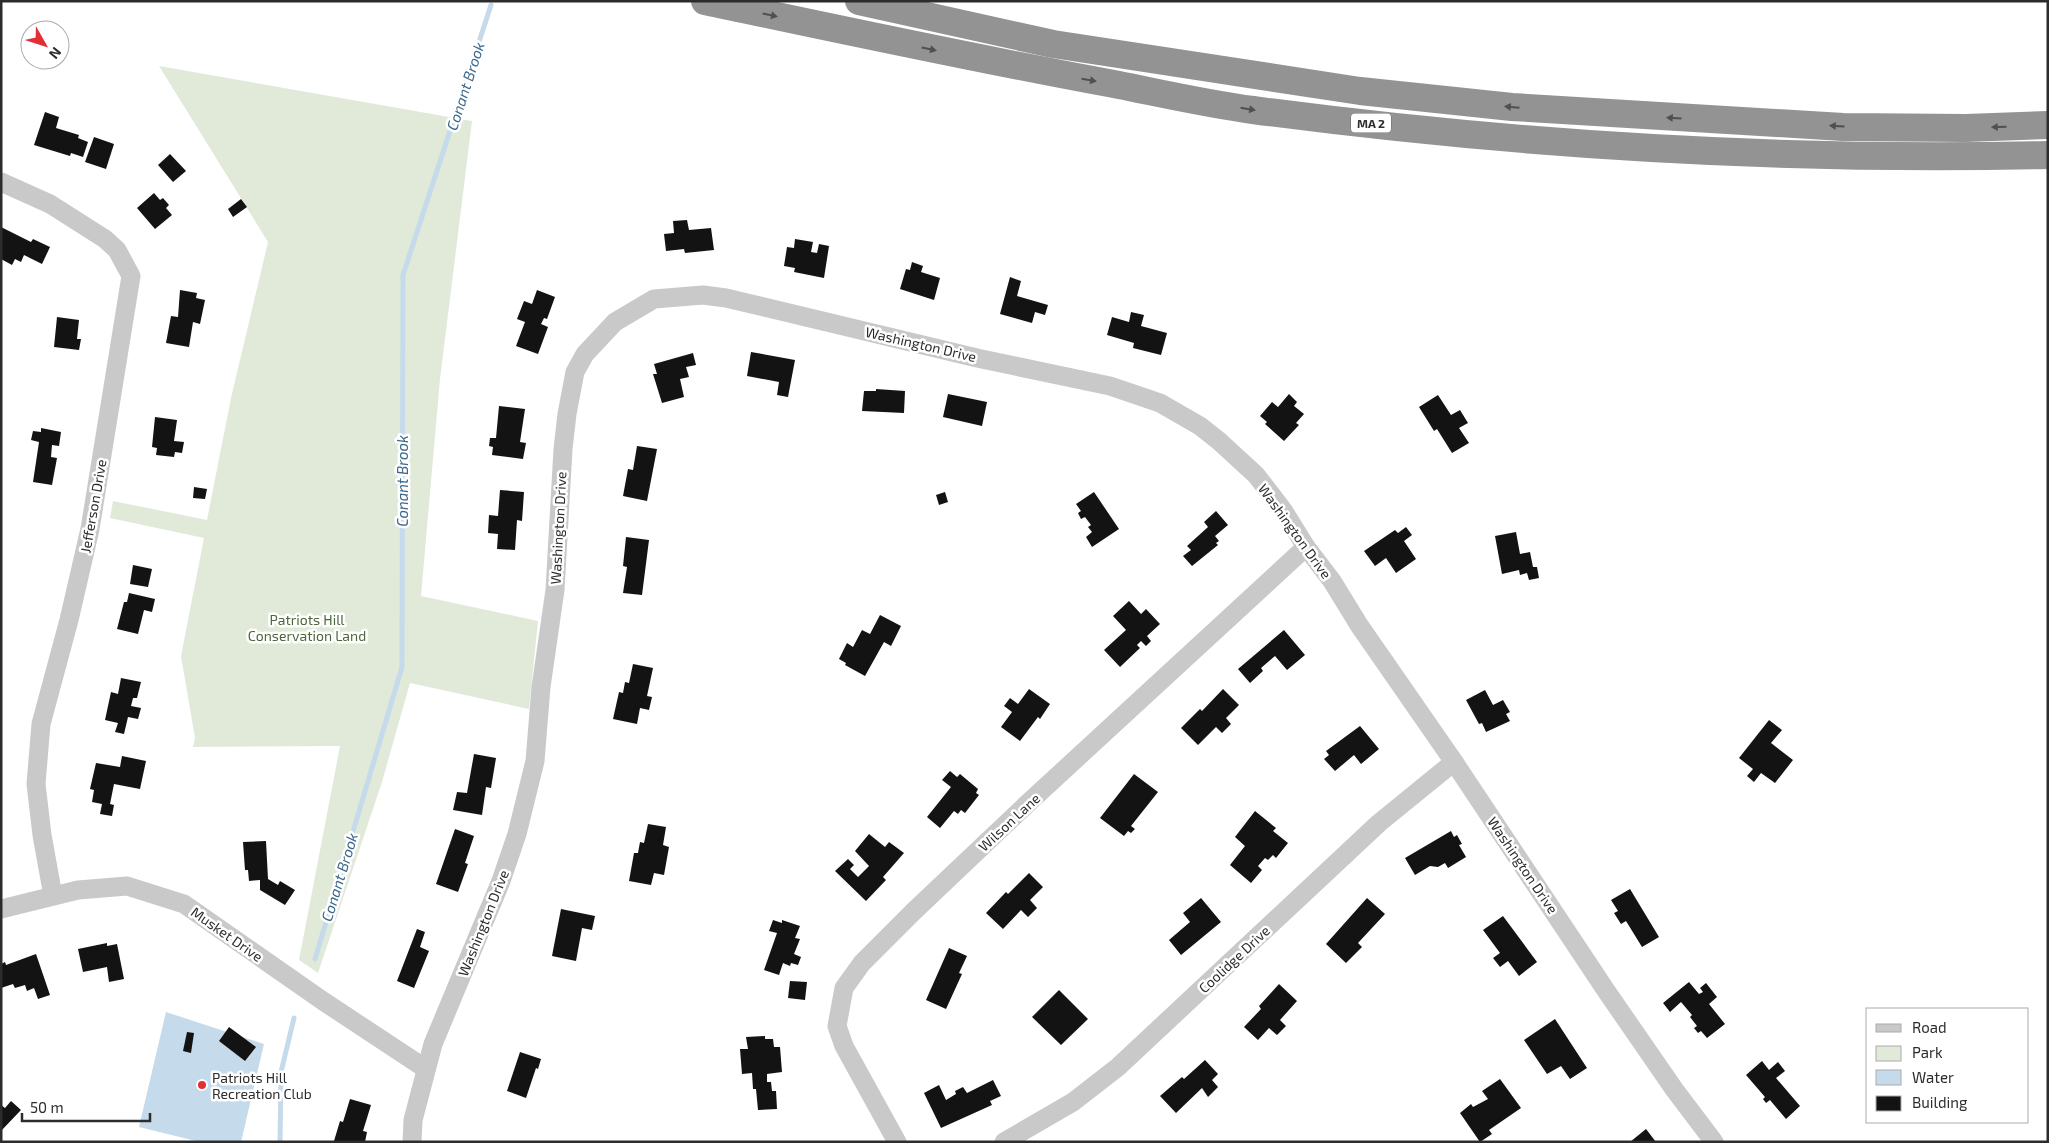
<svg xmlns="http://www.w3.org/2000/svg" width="2049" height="1143" font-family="'Exo 2',sans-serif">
	<rect width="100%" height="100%" fill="#fff"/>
	<!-- green -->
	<path fill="#e1ead9" d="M159 66 472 121 440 379 421 596 538 621 529 709 410 683 382 782 318 973 299 960 340 746 193 747 195 738 181 656 204 538 110 518 113 501 207 520 231 398 268 242Z"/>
	<!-- water -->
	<path fill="#c5daea" d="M166 1012 264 1044 241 1142H200L139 1127Z"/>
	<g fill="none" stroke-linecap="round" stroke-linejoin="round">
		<!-- stream -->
		<g stroke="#c5daea" stroke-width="5">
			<path d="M315 959 402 667 403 275 491 5"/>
			<path d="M280 1142 281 1072 294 1018"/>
		</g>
	</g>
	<!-- building -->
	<g fill="#131313">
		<path d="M45 112 59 117 56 128 79 135 78 138 88 142 83 157 71 153 70 156 34 145Z"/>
		<path d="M94 137 114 144 106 169 85 162Z"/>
		<path d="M170 154 186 171 173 182 158 165Z"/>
		<path d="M154 193 160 200 163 198 169 205 166 208 172 215 155 229 137 208Z"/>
		<path d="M241 199 247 207 233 217 228 209Z"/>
		<path d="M687 220 689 230 711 228 714 250 685 253 684 249 666 251 664 234 674 233 673 221Z"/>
		<path d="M1 227 31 242 33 239 50 247 42 264 24 255 21 262 15 259 12 265 1 259Z"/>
		<path d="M795 239 813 242 811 252 817 253 819 244 829 246 824 278 794 272 795 268 784 266 787 247 794 248Z"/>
		<path d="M912 262 923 266 921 272 940 278 934 300 900 289 906 269 910 270Z"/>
		<path d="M1010 277 1021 281 1017 296 1048 305 1045 315 1035 312 1032 323 1000 314Z"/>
		<path d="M180 290 197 293 196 298 205 300 200 324 193 322 189 347 166 343 171 316 178 317Z"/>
		<path d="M537 290 555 297 547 319 544 318 541 324 548 327 538 354 516 346 525 322 517 319 524 301 532 304Z"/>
		<path d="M1131 312 1144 315 1141 326 1167 333 1161 355 1133 348 1134 343 1107 335 1112 317 1129 322Z"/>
		<path d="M57 317 79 320 77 339H81L79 350 54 347Z"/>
		<path d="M751 352 795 360 788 397 777 395 779 382 747 376Z"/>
		<path d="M693 353 696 365 686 367 689 377 680 379 684 397 662 403 653 374H657L654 364Z"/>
		<path d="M876 389 905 391 904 413 862 411 864 391H876Z"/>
		<path d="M948 394 987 402 982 426 943 417Z"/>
		<path d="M1289 394 1297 402 1294 406 1304 414 1296 423 1299 425 1284 441 1265 424 1267 422 1260 416 1272 402 1278 407Z"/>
		<path d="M1438 395 1451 415 1460 410 1468 423 1459 428 1469 443 1452 453 1437 429 1434 431 1419 407Z"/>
		<path d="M499 406 525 409 520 442 526 443 523 459 492 455 493 447 489 446 490 438H496Z"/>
		<path d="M155 417 177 420 174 441 184 442 182 453 175 452 174 457 156 455 157 448 152 447Z"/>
		<path d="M41 428 61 432 59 446 52 445 51 457 57 458 52 485 33 482 39 442 31 440 33 431 41 432Z"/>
		<path d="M637 446 657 449 647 501 623 496 628 469 633 470Z"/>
		<path d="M194 487 207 489 205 499 193 498Z"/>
		<path d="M500 490 524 492 522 521 517 520 515 550 497 549 498 534 488 533 489 515 498 516Z"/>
		<path d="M945 492 948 502 939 505 936 495Z"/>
		<path d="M1094 492 1119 529 1092 547 1086 537 1092 532 1088 527 1091 525 1085 517 1081 519 1078 513 1081 511 1076 504Z"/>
		<path d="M1216 511 1228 525 1215 536 1219 541 1216 543 1218 545 1192 566 1183 556 1191 550 1187 546 1208 527 1204 522Z"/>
		<path d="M1406 527 1412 535 1404 541 1416 559 1396 573 1386 558 1375 566 1364 551 1395 530 1398 533Z"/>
		<path d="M1516 532 1520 554 1530 552 1533 567H1537L1539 578 1529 580 1527 573 1520 575 1519 570 1502 574 1495 536Z"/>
		<path d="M626 537 649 540 642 595 623 593 627 567 623 566Z"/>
		<path d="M133 565 152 569 148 587 130 584Z"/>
		<path d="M129 593 155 599 152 612 144 610 138 634 117 629 124 602H127Z"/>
		<path d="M1129 601 1141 614 1146 609 1160 624 1147 636 1151 641 1146 646 1141 641 1137 645 1140 648 1120 667 1104 650 1126 630 1113 616Z"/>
		<path d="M880 615 901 626 891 646 884 642 865 676 845 665 846 663 839 659 847 643 853 647 862 630 870 634Z"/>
		<path d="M1284 630 1305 655 1287 670 1275 656 1261 668 1263 671 1250 683 1238 669Z"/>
		<path d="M633 664 653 668 647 696 652 697 649 710 640 708 637 724 613 719 619 692 623 693 625 682 629 683Z"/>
		<path d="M121 678 141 682 137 698H133L131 706 141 708 138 719 128 717 124 734 115 732 118 723 105 720 111 692 118 694Z"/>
		<path d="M1029 689 1050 704 1040 719 1038 717 1020 741 1001 727 1012 712 1004 706 1010 698 1018 704Z"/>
		<path d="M1223 689 1239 705 1226 718 1231 724 1222 733 1216 727 1198 745 1181 728 1200 709 1202 711Z"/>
		<path d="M1485 690 1493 705 1503 700 1510 712 1506 714 1510 721 1486 732 1482 723 1479 724 1466 700Z"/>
		<path d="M1769 720 1782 730 1771 743 1793 760 1775 783 1761 773 1754 782 1747 776 1753 769 1739 758Z"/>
		<path d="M1360 726 1379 749 1361 764 1354 755 1335 771 1324 759 1329 755 1326 751Z"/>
		<path d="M474 754 496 758 491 788 486 787 482 815 453 810 457 792 467 793Z"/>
		<path d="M122 756 146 761 140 789 114 784 110 804 114 805 112 816 100 814 102 804 92 802 94 790 90 789 96 763 120 767Z"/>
		<path d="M950 771 957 777 960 774 978 789 976 793 979 795 965 813 961 810 958 814 954 811 940 828 927 817 951 787 942 780Z"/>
		<path d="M1134 774 1158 792 1131 826 1135 829 1131 833 1128 831 1124 836 1100 818Z"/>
		<path d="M1255 811 1276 828 1273 831 1288 843 1276 858 1273 855 1268 860 1265 858 1258 866 1262 870 1251 883 1230 865 1245 846 1235 837Z"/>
		<path d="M648 824 666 827 663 845 669 847 664 875 654 873 651 885 629 881 634 853H638L640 842 644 843Z"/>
		<path d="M455 829 474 836 465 863 468 864 458 892 436 884Z"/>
		<path d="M1451 831 1454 837 1457 835 1462 844 1459 845 1466 857 1448 868 1445 863 1438 867 1430 866 1415 875 1405 858Z"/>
		<path d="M869 834 885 847 889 842 904 853 883 877 886 880 866 901 835 871 848 859 854 865 850 869 858 877 869 866 855 851Z"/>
		<path d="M266 841 268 879 278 885 280 881 295 890 285 905 260 890V880L249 881 248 870H245L243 842Z"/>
		<path d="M1029 873 1043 887 1030 900 1037 908 1028 917 1021 910 1003 929 986 913 1006 892 1008 894Z"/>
		<path d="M1630 889 1659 937 1642 947 1626 921 1621 924 1614 913 1618 911 1611 900Z"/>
		<path d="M1201 898 1221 922 1181 955 1169 940 1190 922 1183 913Z"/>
		<path d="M1367 898 1385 914 1358 943 1362 947 1346 963 1326 944Z"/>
		<path d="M561 909 595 916 592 930 582 928 576 961 552 956Z"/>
		<path d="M1503 916 1537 962 1519 976 1508 961 1500 967 1493 958 1500 953 1483 930Z"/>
		<path d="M773 920 782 923V920L800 926 795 938 800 939 794 954 801 957 798 965 791 963 790 966 783 963 779 975 764 970 777 933 769 931Z"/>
		<path d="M417 929 425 932 420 947 429 951 414 988 397 981Z"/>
		<path d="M107 943V946L117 944 124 979 109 982 107 967 83 972 78 949Z"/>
		<path d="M949 948 967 956 959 973 962 974 946 1009 926 1000Z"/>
		<path d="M36 954 50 995 38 999 34 988 27 991 25 985 15 988 13 984 1 988V964L5 962 6 965Z"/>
		<path d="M790 981 807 982 805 1000 788 998Z"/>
		<path d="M1689 982 1699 994 1703 992 1700 988 1706 983 1717 997 1709 1004 1725 1024 1707 1038 1701 1031 1698 1033 1694 1028 1697 1026 1690 1017 1692 1015 1681 1002 1670 1012 1663 1003Z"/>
		<path d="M1279 984 1297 1001 1280 1020 1286 1026 1277 1035 1269 1028 1258 1040 1244 1027 1261 1009 1259 1006Z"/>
		<path d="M1059 990 1088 1019 1061 1045 1032 1017Z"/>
		<path d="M1555 1019 1587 1068 1570 1079 1561 1066 1547 1074 1524 1040Z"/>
		<path d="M229 1027 256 1047 245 1061 219 1041Z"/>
		<path d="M187 1032 194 1033 191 1053 183 1051Z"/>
		<path d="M765 1036V1039H773L774 1047H780L782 1072 767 1074V1082H771L772 1091H776L777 1109 758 1110 756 1089H753L752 1073 742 1074 740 1049H748L746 1037Z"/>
		<path d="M520 1052 541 1059 538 1069 536 1068 526 1098 507 1091Z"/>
		<path d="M1205 1060 1218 1074 1212 1080 1218 1087 1208 1097 1202 1088 1176 1113 1160 1096 1182 1077 1184 1079Z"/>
		<path d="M1762 1061 1769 1070 1778 1062 1785 1071 1776 1078 1800 1106 1786 1119 1770 1100 1766 1103 1763 1099 1765 1097 1746 1075Z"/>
		<path d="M1500 1079 1521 1108 1489 1130 1492 1134 1480 1142 1460 1113 1471 1104 1473 1107 1488 1099 1482 1091Z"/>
		<path d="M993 1080 1001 1096 990 1101 992 1105 941 1128 924 1093 939 1085 946 1100 956 1094 955 1091 963 1087 967 1093Z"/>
		<path d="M350 1099 371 1105 363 1131 367 1132 365 1142 334 1141 340 1121 343 1122Z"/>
		<path d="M11 1101 21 1110 1 1131V1105L5 1108Z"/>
		<path d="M1646 1129 1656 1142H1630Z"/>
	</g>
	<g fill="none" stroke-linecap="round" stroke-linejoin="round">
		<!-- street -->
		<g stroke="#c9c9c9" stroke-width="19">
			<path d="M1 182 50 204 105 239 117 250 131 276 90 529 69 620 41 724 36 784 42 835 53 896"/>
			<path d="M1 909 78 890 127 886 184 904 323 1001 426 1069"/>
			<path d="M412 1142 413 1120 433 1044 501 881 517 834 535 761 541 687 555 590 563 449 567 414 575 372 585 354 615 322 654 299 703 295 726 298 977 358 1110 386 1160 403 1200 426 1219 441 1256 475 1283 510 1306 547 1332 581 1359 625 1454 762 1607 992 1674 1089 1714 1142"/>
			<path d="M897 1142 844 1046 837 1026 844 988 862 963 913 912 1027 804 1306 547"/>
			<path d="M1004 1142 1073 1102 1118 1067 1379 823 1454 762"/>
		</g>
		<!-- highway -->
		<g stroke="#939393" stroke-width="28">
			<path d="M705 1C843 30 981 60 1119 85 1164 94 1208 104 1253 110 1516 145 1782 161 2048 155"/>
			<path d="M859 1 1053 44 1360 91 1512 107 1843 127 1966 128 2048 125"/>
		</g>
	</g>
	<!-- one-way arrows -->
	<defs><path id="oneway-solid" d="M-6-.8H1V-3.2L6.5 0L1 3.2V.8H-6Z" transform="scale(1.25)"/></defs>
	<g fill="#505050">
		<use href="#oneway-solid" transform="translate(770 15) rotate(12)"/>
		<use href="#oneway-solid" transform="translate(929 49) rotate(12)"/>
		<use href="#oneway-solid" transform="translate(1089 80) rotate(10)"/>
		<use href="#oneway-solid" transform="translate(1512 107) rotate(-175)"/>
		<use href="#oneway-solid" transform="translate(1248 109) rotate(9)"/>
		<use href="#oneway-solid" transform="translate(1674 118) rotate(-176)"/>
		<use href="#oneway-solid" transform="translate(1837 126) rotate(-177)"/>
		<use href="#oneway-solid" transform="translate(1999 127) rotate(178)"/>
	</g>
	<!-- markers -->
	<circle fill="#e22f35" stroke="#fff" stroke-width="2" cx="202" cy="1085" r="5"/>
	<g text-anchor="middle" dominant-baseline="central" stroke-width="5" stroke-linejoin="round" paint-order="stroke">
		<!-- shield labels -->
		<rect fill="#fff" stroke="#6b6b6b" stroke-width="1" x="1351" y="113.5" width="40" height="19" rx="4"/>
		<g font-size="12" font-weight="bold" fill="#2c2c2c">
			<text x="1371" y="123">MA 2</text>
		</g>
		<!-- street labels -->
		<g font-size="14" fill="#2c2c2c" stroke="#fff">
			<text transform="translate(921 344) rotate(13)">Washington Drive</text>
			<text transform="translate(93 506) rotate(-80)">Jefferson Drive</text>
			<text transform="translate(558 528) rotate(-87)">Washington Drive</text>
			<text transform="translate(1295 531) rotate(54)">Washington Drive</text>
			<text transform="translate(1009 822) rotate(-43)">Wilson Lane</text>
			<text transform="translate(1523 865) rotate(56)">Washington Drive</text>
			<text transform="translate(483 923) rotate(-68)">Washington Drive</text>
			<text transform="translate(227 934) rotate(35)">Musket Drive</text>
			<text transform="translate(1234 959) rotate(-43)">Coolidge Drive</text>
		</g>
		<!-- park labels -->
		<g font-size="14" fill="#4d663b" stroke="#fff">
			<text x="307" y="619">Patriots Hill<tspan x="307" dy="16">Conservation Land</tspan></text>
		</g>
		<!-- poi labels -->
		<g font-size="14" fill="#2c2c2c" stroke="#fff" text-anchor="start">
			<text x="212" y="1077">Patriots Hill<tspan x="212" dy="16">Recreation Club</tspan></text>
		</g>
		<!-- water labels -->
		<g font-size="15" font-style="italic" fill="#3c698c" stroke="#fff">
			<text transform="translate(465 86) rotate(-72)">Conant Brook</text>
			<text transform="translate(402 481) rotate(-90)">Conant Brook</text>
			<text transform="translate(339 877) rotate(-73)">Conant Brook</text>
		</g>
	</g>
	<!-- border -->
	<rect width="2049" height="1143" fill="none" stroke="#2c2c2c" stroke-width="5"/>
	<!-- legend -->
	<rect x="1866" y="1008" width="162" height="115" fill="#ffffff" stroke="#ababab"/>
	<rect x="1876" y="1024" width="25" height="8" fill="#c9c9c9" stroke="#ababab"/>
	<text x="1912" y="1033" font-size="15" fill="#2c2c2c">Road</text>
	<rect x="1876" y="1046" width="25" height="15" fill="#e1ead9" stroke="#ababab"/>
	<text x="1912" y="1058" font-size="15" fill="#2c2c2c">Park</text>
	<rect x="1876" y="1070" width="25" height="15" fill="#c5daea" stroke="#ababab"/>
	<text x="1912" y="1083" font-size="15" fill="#2c2c2c">Water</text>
	<rect x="1876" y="1096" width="25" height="15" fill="#131313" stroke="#ababab"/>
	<text x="1912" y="1108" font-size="15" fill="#2c2c2c">Building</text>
	<!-- north arrow -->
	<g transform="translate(45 45) rotate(129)"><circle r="24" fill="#ffffff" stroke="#ababab"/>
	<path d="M0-4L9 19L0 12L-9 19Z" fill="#e22f35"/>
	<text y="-8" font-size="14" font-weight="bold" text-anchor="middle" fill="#2c2c2c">N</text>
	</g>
	<!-- scale -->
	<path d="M22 1113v8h128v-8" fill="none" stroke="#2c2c2c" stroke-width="2.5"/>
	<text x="30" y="1113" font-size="15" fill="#2c2c2c" stroke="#ffffff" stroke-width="4" paint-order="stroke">50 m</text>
</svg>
